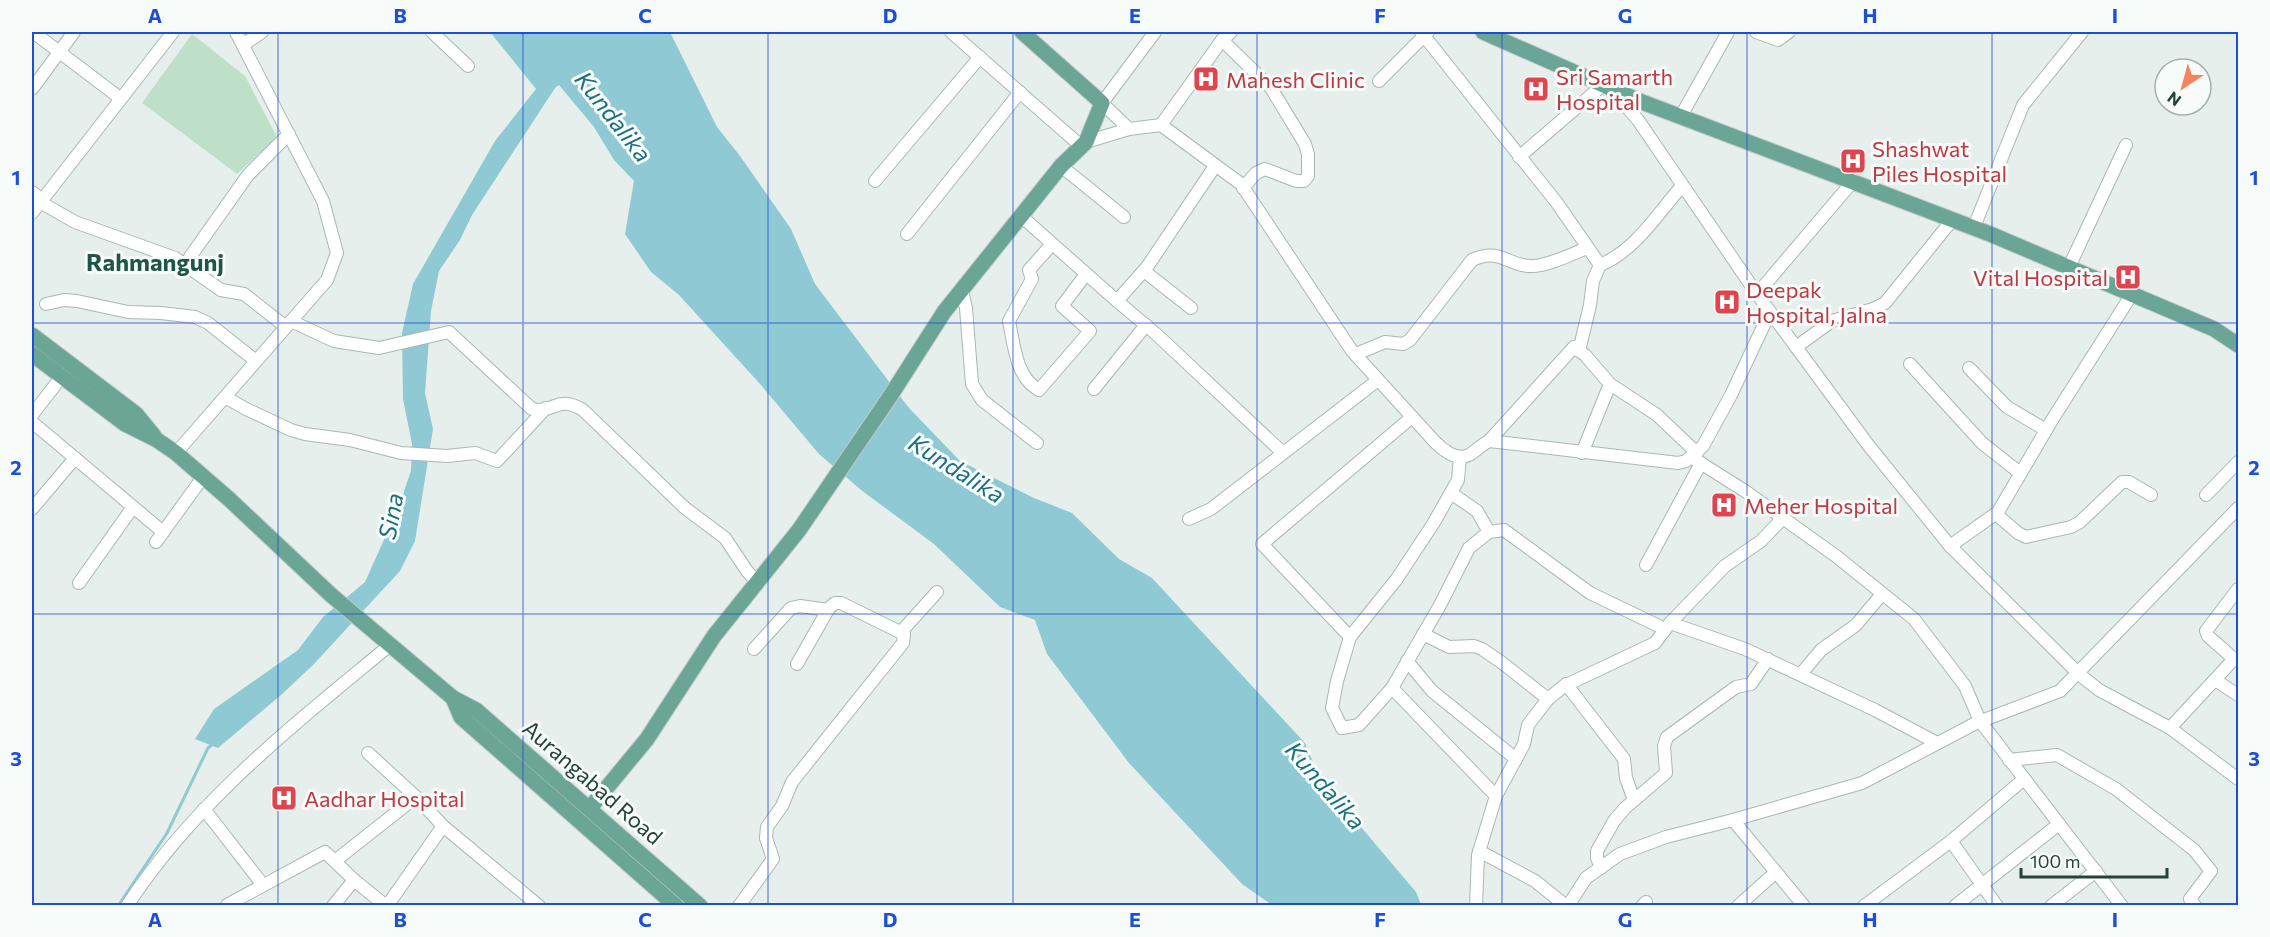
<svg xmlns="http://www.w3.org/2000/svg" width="2270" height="937" font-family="Commissioner,sans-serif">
	<rect width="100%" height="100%" fill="#e6efeb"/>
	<!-- green -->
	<path fill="#bfe0c8" d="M192 34 245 76 277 137 237 174 142 103Z"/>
	<!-- water -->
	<path fill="#8ec9d4" d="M490 32H670L717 127 740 156 791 229 815 284 909 408 960 461 1034 498 1072 513 1119 559 1152 578 1305 743 1315 767 1342 800 1361 827 1416 892 1421 905H1272L1242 884 1129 763 1047 654 1035 620 1000 607 934 544 861 490 819 454 761 385 679 295 651 272 625 234 634 181 614 160 594 127 559 85 555 88 472 215 460 240 439 271 431 311 425 393 433 429 415 541 400 571 313 665 281 695 218 748 195 739 214 709 298 650 323 617 365 582 391 524 402 514 404 491 411 471 412 444 403 399 402 333 413 284 495 141 536 89Z"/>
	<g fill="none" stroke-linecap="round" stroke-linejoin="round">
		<!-- stream -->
		<path stroke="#8ec9d4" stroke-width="3" d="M118 906 167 833 208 748 213 744"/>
		<defs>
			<g id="minor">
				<path d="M33 32 120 98"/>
				<path d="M432 32 468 66"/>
				<path d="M951 32 1081 146"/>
				<path d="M1421 32 1557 203 1600 265"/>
				<path d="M1756 32 1778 40 1789 32"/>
				<path d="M1222 40 1271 88 1305 144 1308 154V176L1304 181H1296L1265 169 1256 173 1243 188"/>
				<path d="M243 45 262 32"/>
				<path d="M1379 81 1428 32"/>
				<path d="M1610 88 1638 120 1757 294 1869 446 1950 546 2080 675 2099 690 2170 728 2238 779"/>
				<path d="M32 89 74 32"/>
				<path d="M1681 116 1728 32"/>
				<path d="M1161 125 1222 40 1231 32"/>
				<path d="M1129 129 1102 103 1155 32"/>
				<path d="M1086 142 1129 129 1161 125 1241 184 1352 351 1435 442C1443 450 1457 461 1469 455 1476 451 1481 445 1489 441L1678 463 1686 461 1703 446 1731 395 1770 312"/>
				<path d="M1519 157 1603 85"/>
				<path d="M1061 166 1124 217"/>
				<path d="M875 181 980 57"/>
				<path d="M32 192 42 200"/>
				<path d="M40 202 75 222 175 258 221 290 244 294 286 327"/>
				<path d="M32 213 173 32"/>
				<path d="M1021 216 1117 301 1147 267 1215 166"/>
				<path d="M1974 227 2023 105 2082 32"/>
				<path d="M907 234 1020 92"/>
				<path d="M1052 244 1029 270 1032 279 1009 321C1014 345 1016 378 1039 390L1090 331 1062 306 1086 274"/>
				<path d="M2069 267 2126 145"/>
				<path d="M188 268 190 257 248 175 289 134"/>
				<path d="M1144 271 1191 308"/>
				<path d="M962 290 966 308 972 384 982 400 1037 443"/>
				<path d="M1757 294 1854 180"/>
				<path d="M1117 301 1155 333 1282 452"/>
				<path d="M46 304 64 300 77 301 128 312 161 313 195 317 208 323 256 361"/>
				<path d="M291 321 334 341 379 348 449 332 532 409C554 414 557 394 583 410L685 508 725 538 747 571 757 582"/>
				<path d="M1796 347 1832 321 1873 309 1885 303 1953 219"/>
				<path d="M1579 351 1590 305 1593 281 1600 265C1635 251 1658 213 1682 186"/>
				<path d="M1356 354 1385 342 1403 344 1410 340 1472 260C1502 247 1508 267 1532 266 1548 266 1572 254 1587 248"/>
				<path d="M1910 364 1982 443 2020 473"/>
				<path d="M1969 368 2007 407 2046 430"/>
				<path d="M1610 384 1657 415 1697 453"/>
				<path d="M1094 389 1146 325"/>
				<path d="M225 397 246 409 291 430 305 434 350 440 401 453 447 456 475 453 497 461 546 408"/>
				<path d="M32 415 66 371"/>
				<path d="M1412 417 1262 544 1350 637 1396 580 1433 524 1458 480 1460 457"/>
				<path d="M32 422 163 532"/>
				<path d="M1489 441 1574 347 1585 355 1610 384 1582 453"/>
				<path d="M176 453 327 280 337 253 323 201 236 32"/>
				<path d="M1691 457 1745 491 1836 556 1914 619 1965 686 1980 721 2122 906"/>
				<path d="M1451 493 1477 511 1489 532"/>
				<path d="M2206 495 2238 462"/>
				<path d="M32 509 75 458"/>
				<path d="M1996 514 2018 533 2026 537 2071 527 2080 522 2122 482H2129L2151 495"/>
				<path d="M1783 518 1761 541 1725 566 1670 623 1745 649 1875 710 1937 743"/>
				<path d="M1189 519 1211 509 1378 380"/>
				<path d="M156 542 203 477"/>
				<path d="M1950 546 1998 512 2052 420 2132 294"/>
				<path d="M1646 565 1701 463"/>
				<path d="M79 583 133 507"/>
				<path d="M901 632 937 592"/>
				<path d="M1423 634 1449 647 1474 646 1482 649 1501 662 1548 699"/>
				<path d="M1350 637 1337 681 1332 708 1342 728 1359 725 1392 688 1439 607 1469 548 1489 532 1504 530 1590 593 1665 629"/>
				<path d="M754 649 791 608 800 606 828 610"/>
				<path d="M1407 661 1432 691 1516 759"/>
				<path d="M1801 674 1821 650 1856 625 1882 594"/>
				<path d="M2215 680 2238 695"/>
				<path d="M1566 684 1624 759 1626 778 1634 800"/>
				<path d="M1392 688 1496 796"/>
				<path d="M2170 728 2234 659 2208 636 2206 631 2238 589"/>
				<path d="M368 753 416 797 443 826 539 906"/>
				<path d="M2009 760 2057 755 2116 789 2194 850 2211 871 2190 899 2195 906"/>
				<path d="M204 809 263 885"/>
				<path d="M1733 820 1804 906"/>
				<path d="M1951 841 1997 906"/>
				<path d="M1479 851 1535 881 1566 906"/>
				<path d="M336 860 416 797"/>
				<path d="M1601 868 1597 858V851L1614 821 1625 808 1666 773 1664 746 1667 737 1736 687 1751 684 1768 659"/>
				<path d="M227 905 325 852 354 880 386 906"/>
				<path d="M127 906C195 801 295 724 390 645"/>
				<path d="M333 906 354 880"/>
				<path d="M387 906 443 826"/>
				<path d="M739 906 773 859 766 838 767 827 782 806 792 782 903 643 904 634 841 603H835L829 608 797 664"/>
				<path d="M1476 906 1478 855 1496 796 1524 744 1528 725 1548 699 1564 686 1655 643 1670 623"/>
				<path d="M1568 906 1586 878 1620 854 1666 837 1733 820 1862 783 1976 723 2060 691 2238 508"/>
				<path d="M1642 906 1646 902"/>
				<path d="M1738 906 1776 872"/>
				<path d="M1864 906 1951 841 2024 779"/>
				<path d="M1955 906 2059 824"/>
				<path d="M2051 906 2096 871"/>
			</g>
			<g id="major">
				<path d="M1483 32 1642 102 1990 234 2214 329 2238 345"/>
				<path d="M32 335 136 414 154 436"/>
				<path d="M32 354 125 424 157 440 176 453 229 499 331 595 453 698 476 710 700 906"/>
				<path d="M453 698 461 717 676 906"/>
				<path d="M590 808 647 739 714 636 799 530 889 398 944 312 1061 166 1086 142 1102 103 1022 32"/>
			</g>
		</defs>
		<!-- minor casing -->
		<use href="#minor" stroke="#a8b8b2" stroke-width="14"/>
		<!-- major casing -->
		<use href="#major" stroke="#c2cac8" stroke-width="17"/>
		<!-- minor -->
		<use href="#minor" stroke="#fff" stroke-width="12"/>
		<!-- major -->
		<use href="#major" stroke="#6aa596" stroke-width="15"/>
	</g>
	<!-- grid -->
	<path fill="none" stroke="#1d4ed8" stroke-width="1.5" stroke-opacity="0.55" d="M278 32V906M523 32V906M768 32V906M1013 32V906M1257 32V906M1502 32V906M1747 32V906M1992 32V906M32 323H2238M32 614H2238"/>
	<!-- icons -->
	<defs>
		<symbol id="hospital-square" viewBox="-11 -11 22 22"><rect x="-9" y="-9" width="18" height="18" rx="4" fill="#e0444e" stroke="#f7fbf9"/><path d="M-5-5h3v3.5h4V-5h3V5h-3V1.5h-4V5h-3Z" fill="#fff"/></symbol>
	</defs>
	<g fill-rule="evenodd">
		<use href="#hospital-square" x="1191" y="64" width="30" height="30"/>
		<use href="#hospital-square" x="1521" y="74" width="30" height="30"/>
		<use href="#hospital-square" x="1838" y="146" width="30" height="30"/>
		<use href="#hospital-square" x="2113" y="262" width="30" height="30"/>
		<use href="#hospital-square" x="1712" y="287" width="30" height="30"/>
		<use href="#hospital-square" x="1709" y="490" width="30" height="30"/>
		<use href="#hospital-square" x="269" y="783" width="30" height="30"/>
	</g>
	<g text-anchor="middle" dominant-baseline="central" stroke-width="6" stroke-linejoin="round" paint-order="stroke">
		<!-- health labels -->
		<g font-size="22" fill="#be3a42" stroke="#f7fbf9" text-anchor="start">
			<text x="1556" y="76">Sri Samarth<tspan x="1556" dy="25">Hospital</tspan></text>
			<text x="1226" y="79">Mahesh Clinic</text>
			<text x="1872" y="148">Shashwat<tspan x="1872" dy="25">Piles Hospital</tspan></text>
			<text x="2108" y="277" text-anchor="end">Vital Hospital</text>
			<text x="1746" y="289">Deepak<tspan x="1746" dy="25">Hospital, Jalna</tspan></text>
			<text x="1744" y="505">Meher Hospital</text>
			<text x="304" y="798">Aadhar Hospital</text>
		</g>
		<!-- street labels -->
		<g font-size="22" fill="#24423a" stroke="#f7fbf9">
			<text transform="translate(593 782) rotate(41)">Aurangabad Road</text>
		</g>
		<!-- water labels -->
		<g font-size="24" font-style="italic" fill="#1c6f80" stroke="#f7fbf9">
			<text transform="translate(614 116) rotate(52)">Kundalika</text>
			<text transform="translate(957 468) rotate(32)">Kundalika</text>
			<text transform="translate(390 516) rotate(-79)">Sina</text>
			<text transform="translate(1326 785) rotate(49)">Kundalika</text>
		</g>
		<!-- neighbourhood labels -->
		<g font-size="24" font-weight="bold" fill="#1f5548" stroke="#f7fbf9">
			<text x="155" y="261">Rahmangunj</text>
		</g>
	</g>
	<!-- border -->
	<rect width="2270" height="937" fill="none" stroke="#f7fbf9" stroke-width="66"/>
	<!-- north arrow -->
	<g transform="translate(2183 87) rotate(216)"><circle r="28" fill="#f7fbf9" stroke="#a3b1ad" stroke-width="1.5"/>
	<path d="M0-4.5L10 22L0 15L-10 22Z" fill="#f4845f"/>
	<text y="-9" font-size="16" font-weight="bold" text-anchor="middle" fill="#24423a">N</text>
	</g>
	<!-- scale -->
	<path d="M2021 868v9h146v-9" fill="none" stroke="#24423a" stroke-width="3"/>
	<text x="2030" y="868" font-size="18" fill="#24423a" stroke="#f7fbf9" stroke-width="4.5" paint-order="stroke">100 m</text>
	<rect x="33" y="33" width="2204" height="871" fill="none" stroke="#1d4ed8" stroke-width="2"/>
	<g font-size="20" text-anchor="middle" font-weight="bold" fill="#1d4ed8">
		<text x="155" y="23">A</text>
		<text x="400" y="23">B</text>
		<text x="645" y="23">C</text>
		<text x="890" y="23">D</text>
		<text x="1135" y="23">E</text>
		<text x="1380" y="23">F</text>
		<text x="1625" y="23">G</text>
		<text x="1870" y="23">H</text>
		<text x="2115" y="23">I</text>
		<text x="16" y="185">1</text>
		<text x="2254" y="185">1</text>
		<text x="16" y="475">2</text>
		<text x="2254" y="475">2</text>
		<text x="16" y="766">3</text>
		<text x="2254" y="766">3</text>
		<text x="155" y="927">A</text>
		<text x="400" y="927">B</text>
		<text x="645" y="927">C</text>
		<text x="890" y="927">D</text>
		<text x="1135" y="927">E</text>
		<text x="1380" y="927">F</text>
		<text x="1625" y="927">G</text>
		<text x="1870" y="927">H</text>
		<text x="2115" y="927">I</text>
	</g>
</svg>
